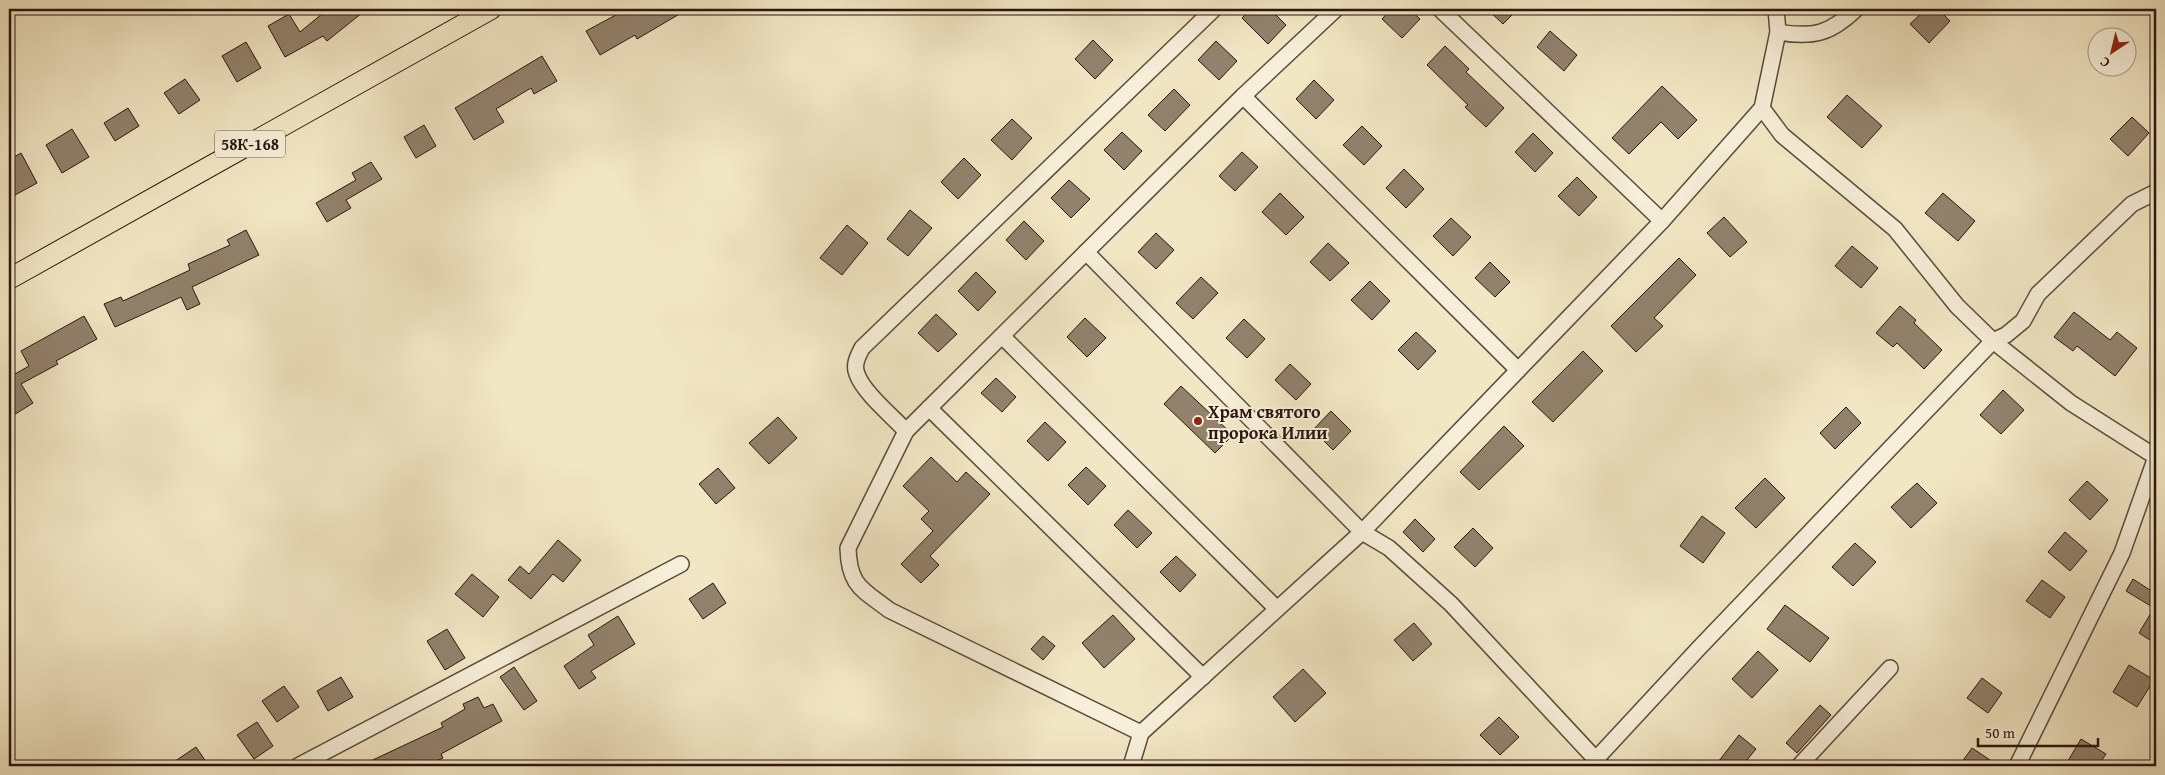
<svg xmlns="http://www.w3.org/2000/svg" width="2165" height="775" font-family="'Gentium Book Plus',serif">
	<rect width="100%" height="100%" fill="#f2e7c5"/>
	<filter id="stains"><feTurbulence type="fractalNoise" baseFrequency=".004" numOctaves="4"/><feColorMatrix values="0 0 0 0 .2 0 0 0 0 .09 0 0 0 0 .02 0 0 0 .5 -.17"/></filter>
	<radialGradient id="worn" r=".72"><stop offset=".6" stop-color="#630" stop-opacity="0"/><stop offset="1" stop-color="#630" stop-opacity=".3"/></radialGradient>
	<!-- building -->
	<g fill="#92826d" stroke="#2a150e">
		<path d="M328 9H367L327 41 323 36 285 57 268 26 289 14 300 32Z"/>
		<path d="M627 9H688L637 39 635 35 600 55 586 31Z"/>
		<path d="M1251 9H1270L1286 25 1268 44 1242 18Z"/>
		<path d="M1391 9H1409L1420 19 1402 38 1382 19Z"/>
		<path d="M1487 9H1518L1503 24Z"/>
		<path d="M1926 9H1938L1950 21 1929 43 1910 24Z"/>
		<path d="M1550 31 1577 55 1564 71 1537 47Z"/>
		<path d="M1093 40 1113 60 1095 79 1075 59Z"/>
		<path d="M1216 41 1237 61 1219 80 1198 60Z"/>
		<path d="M246 42 261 68 237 82 222 56Z"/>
		<path d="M1445 46 1469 69 1466 72 1504 108 1486 127 1465 107 1468 105 1427 65Z"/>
		<path d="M542 56 557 81 534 94 531 88 496 109 504 122 474 140 455 108Z"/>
		<path d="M185 79 200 100 179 114 164 93Z"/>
		<path d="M1314 80 1334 100 1316 119 1296 99Z"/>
		<path d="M1662 86 1697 120 1678 139 1661 122 1629 154 1612 138Z"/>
		<path d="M1174 89 1190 105 1165 131 1148 115Z"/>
		<path d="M1847 95 1882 126 1862 148 1827 117Z"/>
		<path d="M128 108 139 126 115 141 104 123Z"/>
		<path d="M2132 117 2149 133 2128 156 2110 139Z"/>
		<path d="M1012 119 1032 138 1012 160 991 140Z"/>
		<path d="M424 125 436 146 416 158 404 137Z"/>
		<path d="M1362 126 1382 146 1364 165 1343 145Z"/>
		<path d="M72 129 89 157 62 173 46 145Z"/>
		<path d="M1122 132 1142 151 1124 170 1104 150Z"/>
		<path d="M1533 133 1553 153 1535 172 1515 152Z"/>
		<path d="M1242 152 1258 167 1235 191 1219 176Z"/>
		<path d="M21 153 37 183 15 195 9 183V160Z"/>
		<path d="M964 158 981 175 958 199 941 182Z"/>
		<path d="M371 162 382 179 346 200 351 208 327 222 316 203 356 180 352 173Z"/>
		<path d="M1404 169 1424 189 1406 208 1386 188Z"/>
		<path d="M1577 177 1597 197 1579 216 1558 196Z"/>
		<path d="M1069 180 1090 199 1071 218 1051 198Z"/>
		<path d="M1280 193 1304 217 1286 235 1262 212Z"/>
		<path d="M1943 193 1975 221 1958 241 1925 213Z"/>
		<path d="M910 210 932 228 908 256 887 239Z"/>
		<path d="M1724 217 1747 242 1730 257 1707 233Z"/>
		<path d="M1451 218 1471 237 1453 256 1433 236Z"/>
		<path d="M1024 221 1044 241 1026 260 1006 240Z"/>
		<path d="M847 225 868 243 842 275 820 258Z"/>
		<path d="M246 230 259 255 192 287 200 304 187 310 181 297 115 327 104 304 121 297 123 301 190 270 188 264 230 245 227 240Z"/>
		<path d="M1156 233 1174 250 1156 269 1138 252Z"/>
		<path d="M1328 243 1349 263 1330 281 1310 262Z"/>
		<path d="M1852 246 1878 268 1861 288 1835 266Z"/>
		<path d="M1679 258 1696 275 1654 318 1663 326 1636 352 1611 326Z"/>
		<path d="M1490 262 1510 282 1495 297 1475 278Z"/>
		<path d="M976 272 996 292 978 311 958 291Z"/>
		<path d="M1201 277 1218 293 1193 319 1176 303Z"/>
		<path d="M1370 281 1390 301 1372 320 1351 300Z"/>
		<path d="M1900 306 1916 320 1914 323 1942 350 1924 369 1897 343 1893 347 1876 333Z"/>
		<path d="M2074 312 2110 340 2117 332 2137 348 2115 376 2077 346 2073 351 2054 337Z"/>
		<path d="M936 314 957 334 938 352 918 333Z"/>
		<path d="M84 316 97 339 56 361 58 364 21 384 33 403 9 418V364L15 374 29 366 21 351Z"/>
		<path d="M1085 318 1106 338 1087 357 1067 337Z"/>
		<path d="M1244 319 1265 339 1247 358 1226 338Z"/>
		<path d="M1416 332 1436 351 1418 370 1398 350Z"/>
		<path d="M1583 351 1603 371 1553 422 1532 402Z"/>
		<path d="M1290 364 1311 384 1296 400 1275 380Z"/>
		<path d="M996 378 1016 397 1002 412 981 393Z"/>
		<path d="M1181 386 1233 435 1215 453 1164 404Z"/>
		<path d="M2003 390 2024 410 2001 434 1980 415Z"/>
		<path d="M1846 407 1861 423 1835 449 1820 433Z"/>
		<path d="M1331 411 1351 431 1333 450 1313 430Z"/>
		<path d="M778 417 797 438 769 464 749 443Z"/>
		<path d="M1045 422 1066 442 1048 461 1027 441Z"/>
		<path d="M1504 426 1524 446 1479 490 1460 472Z"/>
		<path d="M931 457 957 482 966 472 990 494 930 556 939 565 921 583 901 564 933 531 921 519 929 511 903 486Z"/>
		<path d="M1086 467 1106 486 1088 505 1068 485Z"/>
		<path d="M718 468 735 488 716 504 699 484Z"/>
		<path d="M1765 478 1785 498 1756 528 1735 508Z"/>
		<path d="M2087 481 2108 500 2090 520 2069 500Z"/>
		<path d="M1917 483 1937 503 1911 528 1891 507Z"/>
		<path d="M1128 510 1152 533 1137 548 1114 525Z"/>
		<path d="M1702 516 1725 533 1703 563 1680 546Z"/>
		<path d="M1415 519 1435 539 1423 552 1403 532Z"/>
		<path d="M1473 528 1493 548 1475 567 1454 547Z"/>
		<path d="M2065 532 2087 551 2070 571 2048 552Z"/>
		<path d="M558 540 581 560 563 582 553 574 531 599 508 580 520 566 529 574Z"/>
		<path d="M1855 543 1876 562 1853 586 1832 567Z"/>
		<path d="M1176 556 1196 575 1180 592 1160 572Z"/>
		<path d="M472 574 499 597 483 617 455 594Z"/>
		<path d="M2133 579 2156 594V644L2139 633 2154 608 2126 591Z"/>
		<path d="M2042 580 2065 597 2050 618 2026 601Z"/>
		<path d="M713 583 726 603 703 619 689 599Z"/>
		<path d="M1785 605 1829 638 1810 662 1767 629Z"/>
		<path d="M1113 615 1135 639 1104 668 1082 643Z"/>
		<path d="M618 616 635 644 591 671 596 678 579 689 564 666 594 645 588 635Z"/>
		<path d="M1414 623 1432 644 1413 661 1394 640Z"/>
		<path d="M447 629 465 658 445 670 427 641Z"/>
		<path d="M1043 636 1055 646 1043 660 1031 649Z"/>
		<path d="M1758 651 1778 670 1752 698 1732 679Z"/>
		<path d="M2129 665 2154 680 2137 707 2113 692Z"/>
		<path d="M514 667 537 701 524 710 500 677Z"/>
		<path d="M1303 669 1326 693 1295 722 1273 697Z"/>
		<path d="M341 677 353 697 328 711 317 691Z"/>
		<path d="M1982 678 2002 693 1988 713 1967 698Z"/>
		<path d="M284 686 299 707 277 722 262 701Z"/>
		<path d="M478 697 484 708 493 704 502 721 441 754 443 758 426 766H360L443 727 441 723 465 709 463 704Z"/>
		<path d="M1820 705 1831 715 1797 753 1786 743Z"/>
		<path d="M1499 717 1519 737 1500 755 1480 735Z"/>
		<path d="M257 722 273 746 254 759 237 735Z"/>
		<path d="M1739 735 1756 749 1742 766H1715Z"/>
		<path d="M2081 739 2106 754 2098 766H2065Z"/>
		<path d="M196 747 209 766H168Z"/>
		<path d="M1972 748 1999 766H1959Z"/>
	</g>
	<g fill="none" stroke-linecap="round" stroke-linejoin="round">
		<defs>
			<g id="minor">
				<path d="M1440 9 1662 221"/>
				<path d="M1778 32C1813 38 1830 34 1856 9"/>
				<path d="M1243 96 1518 370"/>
				<path d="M1762 108 1782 135 1895 229 1957 306 1993 341 2071 403 2156 457"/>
				<path d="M1086 252 1362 532 1389 548 1451 604 1602 766"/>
				<path d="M1002 336 1277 609"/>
				<path d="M929 408 1203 677"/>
				<path d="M906 431C892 416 863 392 857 374 853 365 858 356 862 348L1214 9"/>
				<path d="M1141 733 889 610C862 589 849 586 848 548L906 431 1243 96 1336 9"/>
				<path d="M1596 759 1699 648 1993 341 2006 335 2023 321 2038 294 2132 204 2156 192"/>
				<path d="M298 766 681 564"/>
				<path d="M1131 766 1141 733 1362 532 1662 221 1762 108 1778 32 1776 9"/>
				<path d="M1799 766 1890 668"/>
				<path d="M2017 766 2122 553 2156 457"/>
			</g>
			<path id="major" d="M9 279 491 9"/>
		</defs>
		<!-- minor casing -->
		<use href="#minor" stroke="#5c4a3c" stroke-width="18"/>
		<!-- major casing -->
		<use href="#major" stroke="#2a150e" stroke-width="22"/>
		<!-- minor -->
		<use href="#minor" stroke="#f7efd9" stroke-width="15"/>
		<!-- major -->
		<use href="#major" stroke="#f2e7c5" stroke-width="20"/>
	</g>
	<!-- markers -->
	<circle fill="#8f2418" stroke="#f7efd9" stroke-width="2" cx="1198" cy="421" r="5"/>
	<g text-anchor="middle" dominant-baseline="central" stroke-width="4" stroke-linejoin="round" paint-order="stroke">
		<!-- shield labels -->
		<rect fill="#f7efd9" stroke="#68564b" stroke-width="1" x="215" y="130.5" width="70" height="27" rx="4"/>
		<g font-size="16" font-weight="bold" fill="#2a150e">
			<text x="250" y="144">58К-168</text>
		</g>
		<!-- poi labels -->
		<g font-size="18" font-weight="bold" fill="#2a150e" stroke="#f7efd9" text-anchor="start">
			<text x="1208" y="411">Храм святого<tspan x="1208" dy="21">пророка Илии</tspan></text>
		</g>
	</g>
	<!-- margin -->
	<rect width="2165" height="775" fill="none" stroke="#f2e7c5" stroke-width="30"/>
	<rect x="10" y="10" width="2145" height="755" fill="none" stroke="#2a150e" stroke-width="2.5"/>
	<rect x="15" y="15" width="2135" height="745" fill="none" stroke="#2a150e"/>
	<!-- north arrow -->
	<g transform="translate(2112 52) rotate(215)"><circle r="24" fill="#f7efd9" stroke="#a59888"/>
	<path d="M0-4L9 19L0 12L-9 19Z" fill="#8f2418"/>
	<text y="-8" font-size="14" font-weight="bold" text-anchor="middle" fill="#2a150e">С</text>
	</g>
	<!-- scale -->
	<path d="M1978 738v8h120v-8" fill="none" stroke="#2a150e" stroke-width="2.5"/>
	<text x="1985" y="738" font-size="15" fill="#2a150e" stroke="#f7efd9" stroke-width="4" paint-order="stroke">50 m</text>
	<rect width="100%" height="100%" filter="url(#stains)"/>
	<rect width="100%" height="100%" fill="url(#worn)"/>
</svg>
